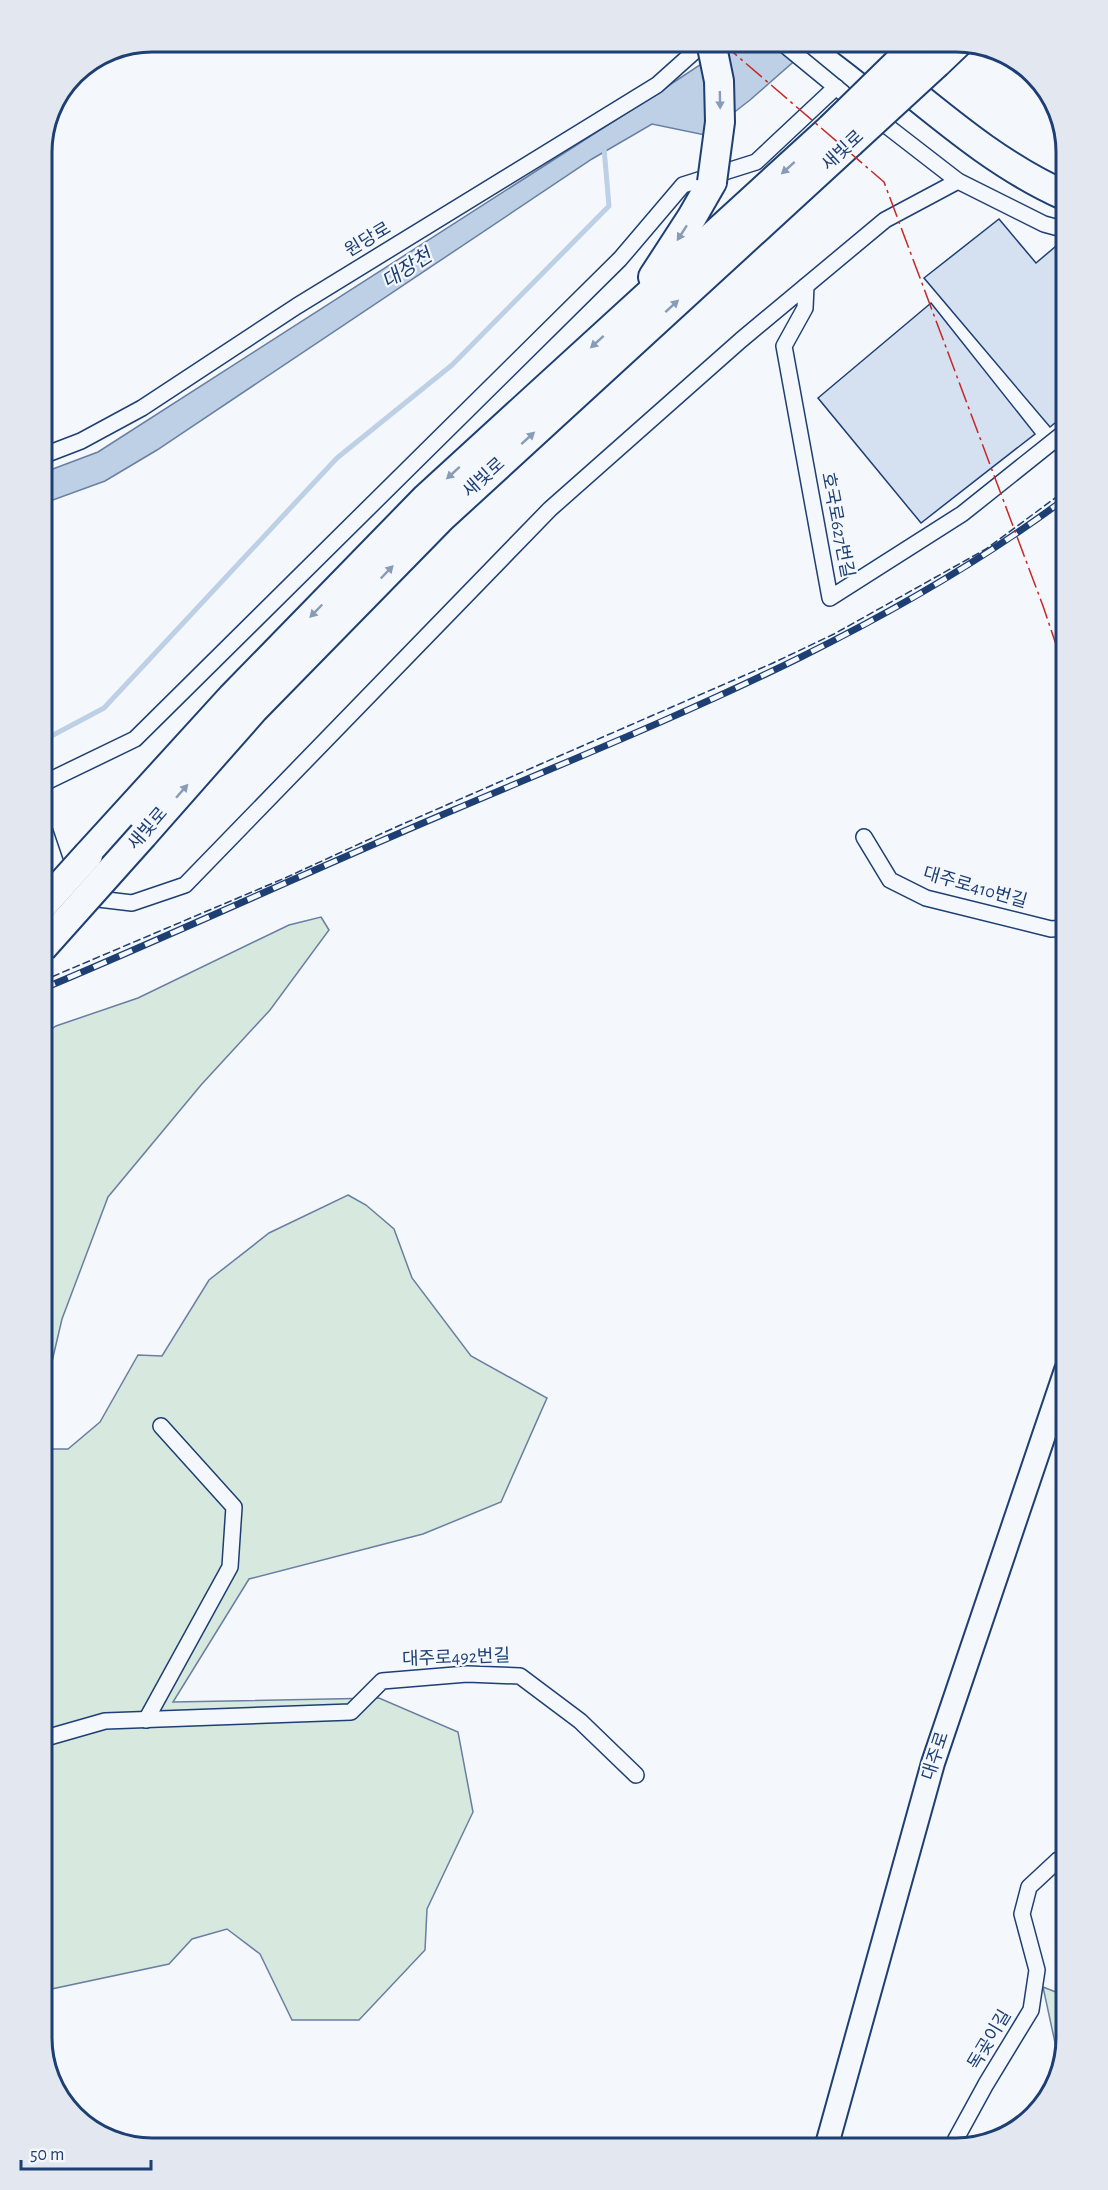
<svg xmlns="http://www.w3.org/2000/svg" width="1108" height="2190" font-family="'Alegreya Sans','Noto Sans KR',sans-serif">
	<rect width="100%" height="100%" fill="#f4f7fb"/>
	<!-- green -->
	<g fill="#d7e8df" stroke="#687fa3" stroke-width="1.5">
		<path d="M321 917 329 930 270 1010 201 1085 108 1197 62 1319 42 1404V1036L56 1026 138 998 289 925Z"/>
		<path d="M348 1195 366 1205 394 1229 412 1278 471 1356 547 1398 501 1502 423 1534 249 1579 173 1702 379 1698 458 1732 473 1812 427 1909 425 1950 359 2020H292L260 1954 227 1929 192 1939 169 1964 42 1991V1439L50 1449H68L100 1422 138 1355 162 1356 209 1280 269 1233Z"/>
		<path d="M1043 1987 1066 1996V2038L1059 2061Z"/>
	</g>
	<!-- water -->
	<path fill="#bed0e5" stroke="#687fa3" stroke-width="1.5" d="M730 42H816L750 100 705 135 652 124 592 159 157 450 105 481 42 504V473L98 452 653 96 709 59Z"/>
	<g fill="none" stroke-linecap="round" stroke-linejoin="round">
		<!-- stream -->
		<path stroke="#bed0e5" stroke-width="5" d="M42 741 104 708 337 458 452 365 609 206 604 148"/>
	</g>
	<!-- building -->
	<g fill="#d5e0f0" stroke="#1d3f73" stroke-width="1.5">
		<path d="M999 219 1036 263 1062 241 1066 246V414L1050 427 924 278Z"/>
		<path d="M931 303 1035 434 921 523 818 398Z"/>
	</g>
	<g fill="none" stroke-linecap="round" stroke-linejoin="round">
		<defs>
			<g id="street">
				<path d="M781 42 843 93"/>
				<path d="M874 116 958 181 1044 224 1066 230"/>
				<path d="M806 286 805 308 784 346 830 598 962 514 1066 431"/>
				<path d="M42 456 81 441 142 408 297 306 657 85 705 42"/>
				<path d="M42 721 44 720"/>
				<path d="M42 784 135 739 620 259 683 185 756 162 836 87"/>
				<path d="M42 823 58 870 90 898 132 903 185 885 550 509 741 340 885 220 958 181"/>
				<path d="M864 837 890 880 926 898 1051 929 1066 928"/>
				<path d="M146 1720 230 1567 234 1507 161 1426"/>
				<path d="M42 1739 105 1721 351 1712 382 1681 467 1674 520 1676 580 1721 636 1775"/>
				<path d="M951 2148 986 2084 1031 2010 1037 1970 1022 1914 1029 1887 1058 1860 1066 1857"/>
			</g>
			<path id="secondary" d="M826 2148 933 1763 1066 1370"/>
			<g id="highway">
				<path d="M848 42C919 95 984 160 1066 196"/>
				<path d="M937 63 959 42"/>
				<path d="M653 277 692 217 712 182"/>
				<path d="M143 835 254 709 441 518 850 143"/>
				<path d="M88 855 232 697 426 498 831 128"/>
			</g>
		</defs>
		<!-- street casing -->
		<use href="#street" stroke="#1d3f73" stroke-width="18"/>
		<!-- secondary casing -->
		<use href="#secondary" stroke="#1d3f73" stroke-width="26"/>
		<!-- highway casing -->
		<use href="#highway" stroke="#1d3f73" stroke-width="32"/>
		<!-- street -->
		<use href="#street" stroke="#f4f7fb" stroke-width="15"/>
		<!-- secondary -->
		<use href="#secondary" stroke="#f4f7fb" stroke-width="22"/>
		<!-- highway -->
		<use href="#highway" stroke="#f4f7fb" stroke-width="28"/>
		<defs>
			<path id="rail" d="M42 989C181 931 318 867 456 809 668 719 881 636 1066 498"/>
		</defs>
		<!-- rail casing -->
		<use href="#rail" stroke="#1d3f73" stroke-width="7"/>
		<!-- rail -->
		<use href="#rail" stroke="#f4f7fb" stroke-width="4.5" stroke-dasharray="14" stroke-linecap="butt"/>
		<defs>
			<g id="highway-bridge">
				<path d="M711 42 719 81 720 122 712 182"/>
				<path d="M831 128 916 45"/>
				<path d="M850 143 937 63"/>
				<path d="M42 906 88 855"/>
				<path d="M42 948 143 835"/>
			</g>
		</defs>
		<!-- highway-bridge casing -->
		<use href="#highway-bridge" stroke="#1d3f73" stroke-width="32" stroke-linecap="butt"/>
		<!-- highway-bridge -->
		<use href="#highway-bridge" stroke="#f4f7fb" stroke-width="28"/>
		<!-- fence -->
		<path stroke="#1d3f73" stroke-width="1.5" stroke-dasharray="8 3" stroke-linecap="butt" d="M42 981 285 878 396 827 773 663 834 634 986 549 1066 490"/>
		<!-- power -->
		<path stroke="#c62828" stroke-width="1.5" stroke-dasharray="21 4.5 3 4.5" stroke-linecap="butt" d="M721 42 884 182 1043 606 1066 674"/>
	</g>
	<!-- one-way arrows -->
	<defs><path id="oneway-solid" d="M-6-.8H1V-3.2L6.5 0L1 3.2V.8H-6Z" transform="scale(1.5)"/></defs>
	<g fill="#889bb7">
		<use href="#oneway-solid" transform="translate(720 100) rotate(89)"/>
		<use href="#oneway-solid" transform="translate(788 168) rotate(138)"/>
		<use href="#oneway-solid" transform="translate(682 233) rotate(123)"/>
		<use href="#oneway-solid" transform="translate(672 306) rotate(-42)"/>
		<use href="#oneway-solid" transform="translate(597 342) rotate(138)"/>
		<use href="#oneway-solid" transform="translate(528 438) rotate(-42)"/>
		<use href="#oneway-solid" transform="translate(453 473) rotate(138)"/>
		<use href="#oneway-solid" transform="translate(387 572) rotate(-46)"/>
		<use href="#oneway-solid" transform="translate(316 611) rotate(134)"/>
		<use href="#oneway-solid" transform="translate(182 791) rotate(-49)"/>
	</g>
	<g text-anchor="middle" dominant-baseline="central" stroke-width="4.5" stroke-linejoin="round" paint-order="stroke">
		<!-- street labels -->
		<g font-size="18" fill="#1d3f73" stroke="#f4f7fb">
			<text transform="translate(843 151) rotate(-43)">새빛로</text>
			<text transform="translate(368 240) rotate(-31)">원당로</text>
			<text transform="translate(484 478) rotate(-42)">새빛로</text>
			<text transform="translate(837 525) rotate(79)">호국로627번길</text>
			<text transform="translate(148 829) rotate(-49)">새빛로</text>
			<text transform="translate(975 888) rotate(16)">대주로410번길</text>
			<text transform="translate(456 1658) rotate(-2)">대주로492번길</text>
			<text transform="translate(936 1756) rotate(-72)">대주로</text>
			<text transform="translate(990 2040) rotate(-59)">독곶이길</text>
		</g>
		<!-- water labels -->
		<g font-size="20" font-style="italic" fill="#1d3f73" stroke="#f4f7fb">
			<text transform="translate(407 269) rotate(-33)">대장천</text>
		</g>
	</g>
	<!-- crop -->
	<path d="M0 0H1108V2190H0ZM152 52H956A100 100 0 0 1 1056 152V2038A100 100 0 0 1 956 2138H152A100 100 0 0 1 52 2038V152A100 100 0 0 1 152 52Z" fill="#e3e8f0" fill-rule="evenodd"/>
	<path fill="none" stroke="#1d3f73" stroke-width="3" d="M152 52H956A100 100 0 0 1 1056 152V2038A100 100 0 0 1 956 2138H152A100 100 0 0 1 52 2038V152A100 100 0 0 1 152 52Z"/>
	<!-- scale -->
	<path d="M21 2160v9h130v-9" fill="none" stroke="#1d3f73" stroke-width="3"/>
	<text x="30" y="2160" font-size="18" fill="#1d3f73" stroke="#f4f7fb" stroke-width="4.5" paint-order="stroke">50 m</text>
</svg>
